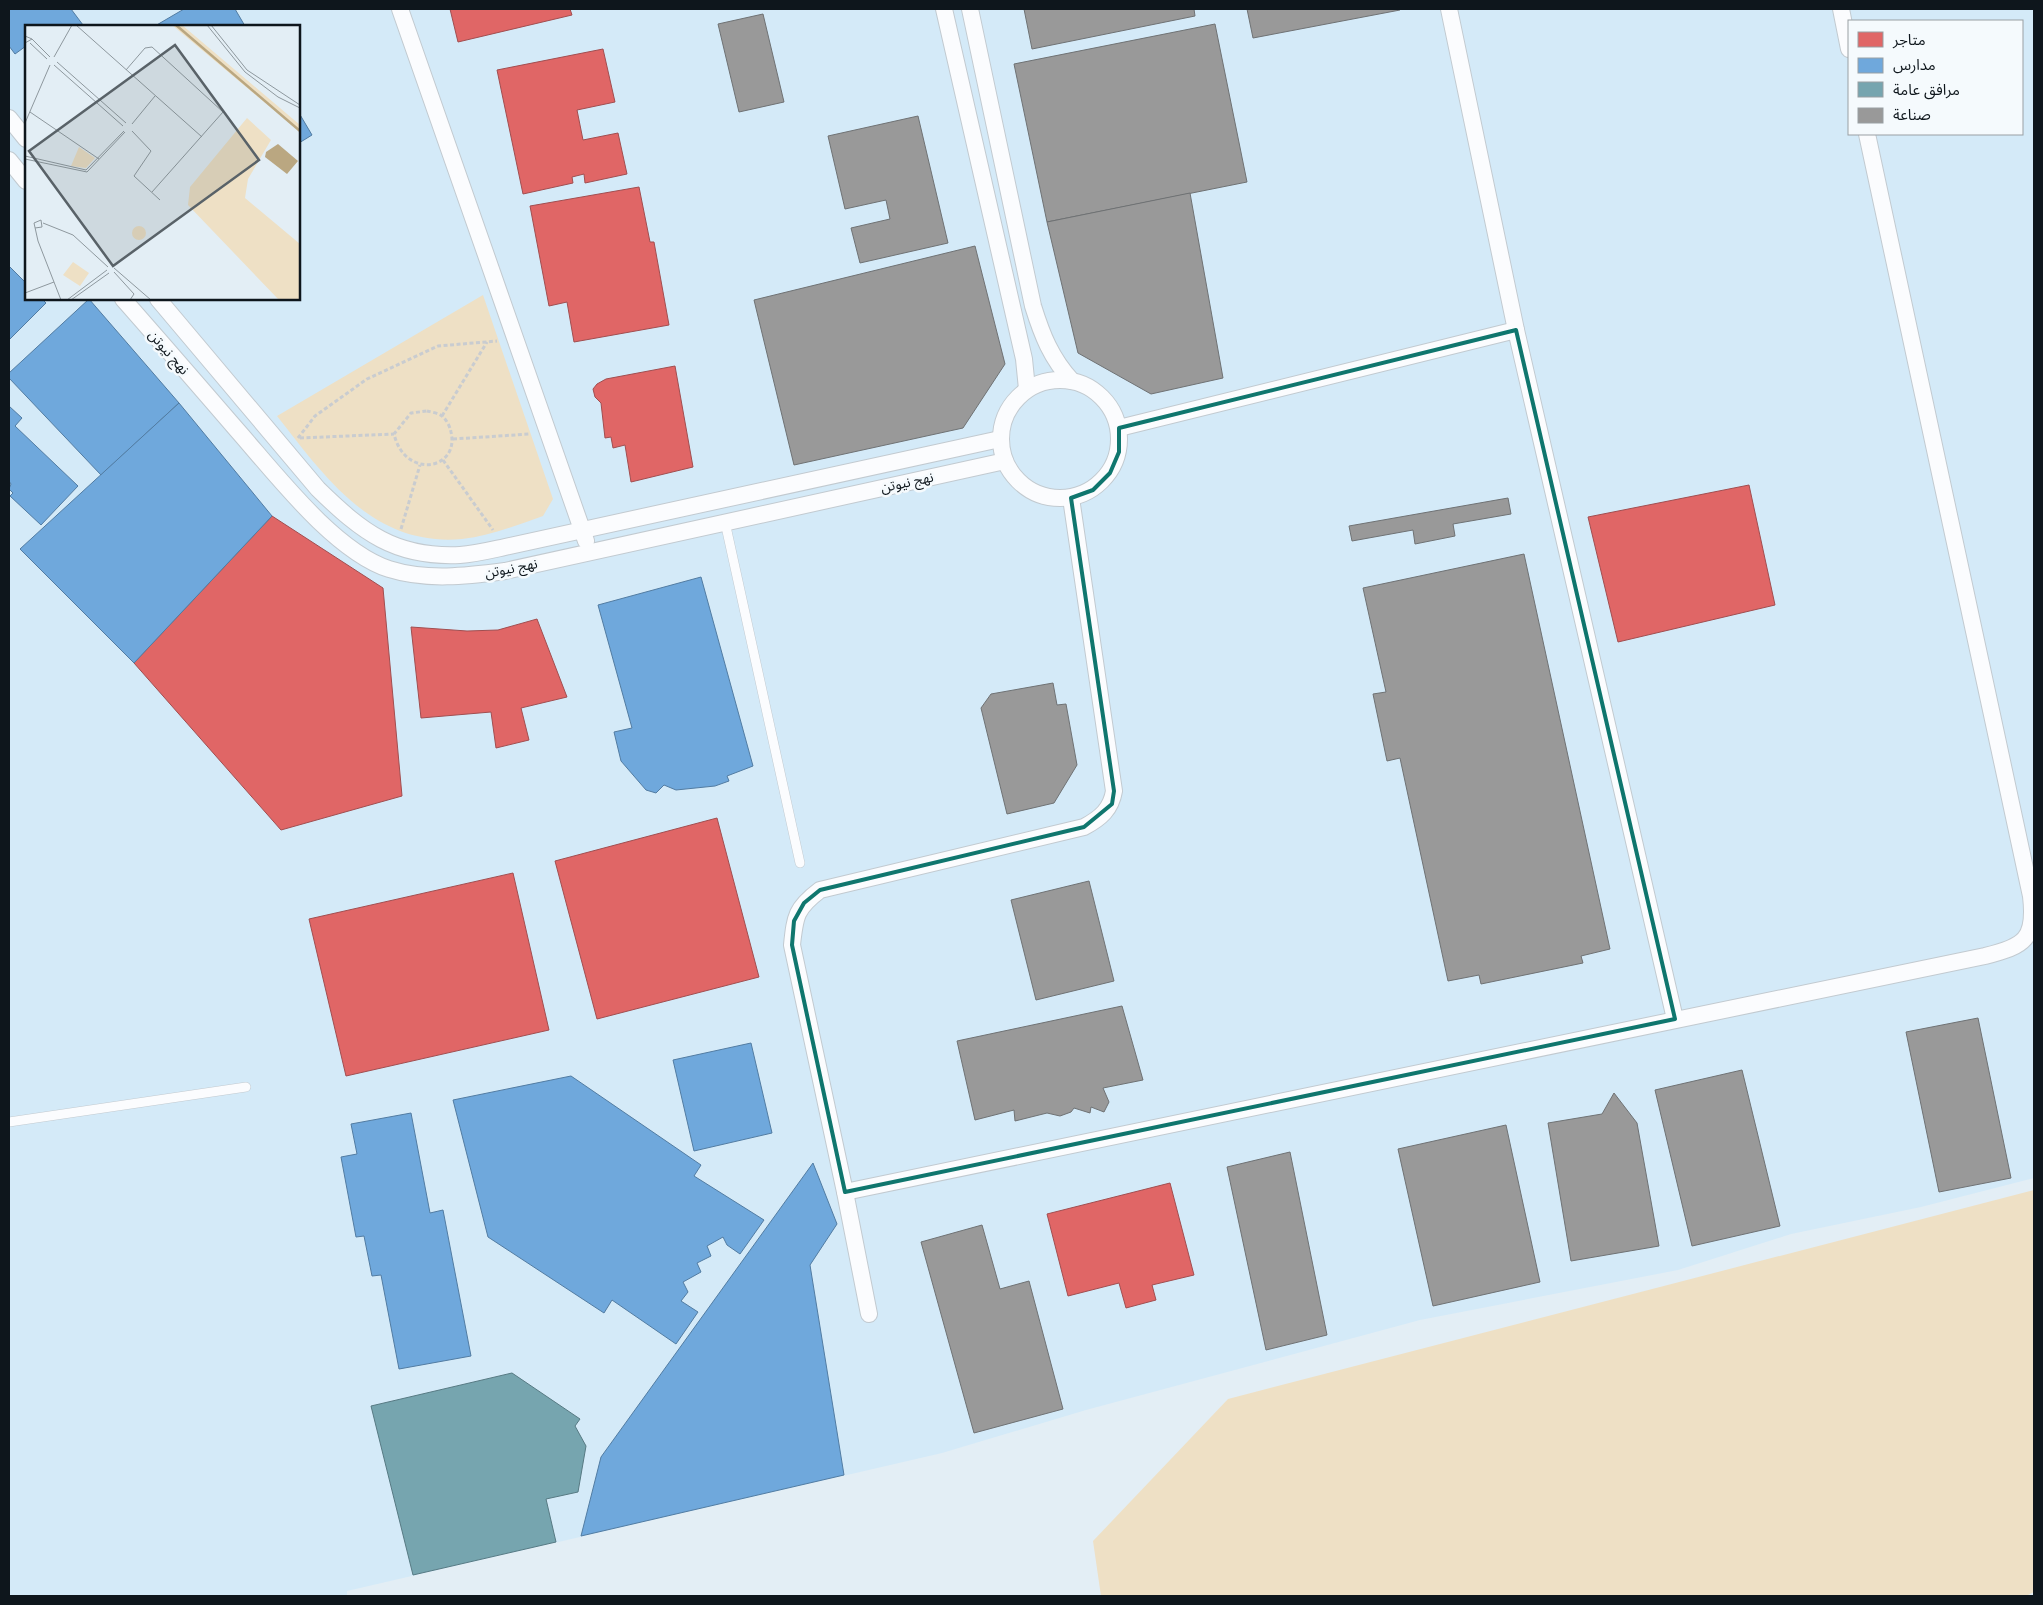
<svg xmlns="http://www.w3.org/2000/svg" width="2043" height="1605" font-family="'Space Grotesk','Noto Sans Arabic',sans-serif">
	<rect width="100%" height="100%" fill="#e3eef5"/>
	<!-- built -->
	<path fill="#d4eaf8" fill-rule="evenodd" d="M9 9H2034V1178L1921 1207 1791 1234 1678 1270 1420 1320 1086 1410 942 1453 347 1591V1596H9ZM1849 21H2022V134H1849ZM26 26H299V299H26Z"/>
	<!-- green -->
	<g fill="#eee0c5">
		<path d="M483 295 553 499 543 516C517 525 490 536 462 539 373 547 325 477 277 416Z"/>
		<path d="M2034 1190V1592L2026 1596H1101L1093 1541 1228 1399Z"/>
	</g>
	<!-- shops -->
	<g fill="#e06666" stroke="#a14e50">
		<path d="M450 9H570L572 15 458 42Z"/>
		<path d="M603 49 615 102 577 110 583 140 618 133 627 174 585 183 584 174 572 177 573 183 523 194 497 70Z"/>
		<path d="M639 187 650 242H654L669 325 574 342 567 302 549 306 530 206Z"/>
		<path d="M675 366 693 467 631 482 625 445 613 448 611 437 605 438 601 403 595 397 593 389 597 384 606 379Z"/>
		<path d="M1749 485 1775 605 1618 642 1588 517Z"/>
		<path d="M272 516 383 588 402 796 281 830 134 663Z"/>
		<path d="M537 619 567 697 521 708 529 740 496 748 491 712 421 718 411 627 467 631 498 630Z"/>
		<path d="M717 818 759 977 597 1019 555 861Z"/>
		<path d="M513 873 549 1030 346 1076 309 919Z"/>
		<path d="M1170 1183 1194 1275 1152 1285 1156 1300 1126 1308 1119 1283 1068 1296 1047 1214Z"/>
	</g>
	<!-- schools -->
	<g fill="#6fa8dc" stroke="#527ca2">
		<path d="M9 9H71L83 25 26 26V46L15 54 9 46Z"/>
		<path d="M184 9H235L245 26H155Z"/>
		<path d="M299 113 312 135 299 143Z"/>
		<path d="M9 266 26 283V299H42L46 303 9 340Z"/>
		<path d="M89 299 179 403 101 475 9 378V373Z"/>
		<path d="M179 403 272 516 134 663 20 549Z"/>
		<path d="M9 406 22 418 15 426 78 486 41 525 10 496 13 493 9 489 11 484 9 481Z"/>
		<path d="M701 577 753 766 727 776 729 781 715 786 676 790 664 785 656 793 646 790 621 761 614 732 632 728 598 605Z"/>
		<path d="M751 1043 772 1133 694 1151 673 1060Z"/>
		<path d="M571 1076 701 1165 694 1176 764 1220 740 1254 727 1245 723 1237 707 1246 711 1256 697 1263 701 1272 683 1282 688 1292 681 1301 698 1312 676 1344 612 1300 604 1313 488 1237 453 1100Z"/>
		<path d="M411 1113 430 1213 443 1210 471 1356 399 1369 381 1275 372 1276 364 1236 356 1237 341 1157 357 1154 351 1124Z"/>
		<path d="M813 1163 837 1224 810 1265 844 1475 581 1536 601 1457Z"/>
	</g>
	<!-- public -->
	<path fill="#76a5af" stroke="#577a83" d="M512 1373 580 1419 575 1426 586 1446 578 1492 546 1499 556 1542 413 1575 371 1406Z"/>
	<!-- industry -->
	<g fill="#999" stroke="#6f7274">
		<path d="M1024 9H1194L1195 16 1032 49Z"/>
		<path d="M1247 9H1400V10L1253 38Z"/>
		<path d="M763 14 784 102 739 112 718 24Z"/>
		<path d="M1215 24 1247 182 1047 222 1014 64Z"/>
		<path d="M918 116 948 243 860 263 851 228 890 219 886 200 845 209 828 136Z"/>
		<path d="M1190 193 1223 378 1151 394 1078 353 1047 222Z"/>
		<path d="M975 246 1005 364 963 428 794 465 754 300Z"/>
		<path d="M1508 498 1511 514 1453 524 1455 536 1415 544 1413 530 1352 541 1349 526Z"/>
		<path d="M1524 554 1610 949 1581 956 1583 963 1481 984 1479 975 1448 981 1400 758 1387 761 1373 694 1386 692 1363 588Z"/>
		<path d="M1053 683 1057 705 1066 704 1077 765 1054 803 1007 814 981 708 991 694Z"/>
		<path d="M1089 881 1114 981 1036 1000 1011 900Z"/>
		<path d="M1122 1006 1143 1080 1103 1088 1109 1102 1104 1112 1091 1107 1090 1113 1074 1108 1071 1112 1060 1116 1047 1113 1015 1121 1014 1110 975 1120 957 1041Z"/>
		<path d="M1978 1018 2011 1178 1939 1192 1906 1032Z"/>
		<path d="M1742 1070 1780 1226 1692 1246 1655 1090Z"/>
		<path d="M1614 1093 1637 1123 1659 1246 1571 1261 1548 1123 1602 1114Z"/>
		<path d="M1506 1125 1540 1282 1433 1306 1398 1149Z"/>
		<path d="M1290 1152 1327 1335 1266 1350 1227 1167Z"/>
		<path d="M982 1225 1000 1289 1029 1281 1063 1409 974 1433 921 1242Z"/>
	</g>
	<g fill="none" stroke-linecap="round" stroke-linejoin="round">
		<defs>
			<g id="service">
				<path d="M725 522 800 863"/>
				<path d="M9 1122 246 1087"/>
			</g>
			<g id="minor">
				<path d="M400 9 586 541"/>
				<path d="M944 9 1024 359 1027 389"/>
				<path d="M970 9 1033 306C1042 335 1051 358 1072 381"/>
				<path d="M1449 9 1516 330 1675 1019"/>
				<path d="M1841 9 1849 49"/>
				<path d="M9 118 26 139"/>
				<path d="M9 160 26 181"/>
				<path d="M123 299C161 342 199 386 237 430 275 473 334 551 389 569 427 581 467 576 505 571L1005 461"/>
				<path d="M158 299 318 489C362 532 395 558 460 555 475 554 491 550 505 547L1000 439"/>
				<circle cx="1060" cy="439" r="59"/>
				<path d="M1119 428 1516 330"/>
				<path d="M845 1192 1985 956C2025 946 2036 939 2031 896L1867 134"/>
				<path d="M869 1314 845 1192 792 945C795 916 796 908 820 890L1084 827C1101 818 1111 809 1114 791L1071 498"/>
			</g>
		</defs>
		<!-- service casing -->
		<use href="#service" stroke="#c2cad0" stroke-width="10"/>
		<!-- minor casing -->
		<use href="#minor" stroke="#c2cad0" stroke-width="18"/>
		<!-- path -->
		<g stroke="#c9ccd0" stroke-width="3" stroke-dasharray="4 2.5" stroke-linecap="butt">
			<path d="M427 411C431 412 438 413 442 416 447 420 450 427 451 432 460 470 405 480 394 434L411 413Z"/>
			<path d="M442 416 487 342"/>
			<path d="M298 438 315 416 367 379 438 346 497 341"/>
			<path d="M300 438 394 434"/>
			<path d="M453 439 530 434"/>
			<path d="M443 460 493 530"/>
			<path d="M401 529 420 465"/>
		</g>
		<!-- service -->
		<use href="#service" stroke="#fbfcfe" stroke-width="9"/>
		<!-- minor -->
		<use href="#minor" stroke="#fbfcfe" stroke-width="16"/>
	</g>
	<!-- marked area -->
	<path fill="none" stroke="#0f766e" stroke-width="4" stroke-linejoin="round" d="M1516 330 1675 1019 845 1192 792 945 794 921 804 903 820 890 1084 827 1112 804 1114 791 1071 498 1093 490 1110 473 1119 452V428Z"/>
	<g text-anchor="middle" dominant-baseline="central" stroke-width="5" stroke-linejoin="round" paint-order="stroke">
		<!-- street labels -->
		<g font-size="14" fill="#0e161c" stroke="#f5fafd">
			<text transform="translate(169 352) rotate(49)">نهج نيوتن</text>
			<text transform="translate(907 482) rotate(-12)">نهج نيوتن</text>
			<text transform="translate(511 568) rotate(-11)">نهج نيوتن</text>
		</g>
	</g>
	<!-- overview -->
	<g transform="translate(25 25)">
		<rect width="275" height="275" fill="#e3eef5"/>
		<path d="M147 0H157L275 100V107ZM222 93 246 115 223 154 220 173 275 219V275H254L163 180 165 162ZM54 122 70 133 61 143 46 141ZM107 208a7 7 0 1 1 14 0a7 7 0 1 1-14 0ZM48 237 64 248 55 261 38 250Z" fill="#eee0c5"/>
		<path d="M253 119 273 136 262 149 240 132 241 127Z" fill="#baa781"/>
		<path fill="none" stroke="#baa781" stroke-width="2.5" d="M151 0 275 106"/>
		<path fill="none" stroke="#8e989e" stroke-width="1" d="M51 0 177 112M182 0 220 47 253 72 275 83M186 0 222 45 275 80M0 11 7 14 0 18M7 14 25 32M5 18 22 34M29 32 47 0M32 37 101 98M29 40 98 101M101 45 120 23 127 22 198 87 127 167M5 87 74 134M0 98 25 40M107 99 130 71M107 106 126 126 109 151 135 175M0 131 61 145 99 106M0 134 62 147 100 107M18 198 48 210 83 242M10 203 17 202 16 195 9 198 13 216 36 275M89 243 126 275M89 247 109 269 105 275M0 268 29 257M42 275 82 245M46 275 84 248"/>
		<path fill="#596268" fill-opacity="0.15" stroke="#596268" stroke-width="2.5" d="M150 20 234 135 88 241 4 126Z"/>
		<rect width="275" height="275" fill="none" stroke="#0e161c" stroke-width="2.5"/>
	</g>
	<!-- border -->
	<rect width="2043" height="1605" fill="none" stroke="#0e161c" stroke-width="20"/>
	<!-- legend -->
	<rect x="1848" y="20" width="175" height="115" fill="#f5fafd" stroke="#999fa3"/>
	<rect x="1858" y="32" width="25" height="15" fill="#e06666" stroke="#999fa3"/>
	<text x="1893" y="45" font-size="15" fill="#0e161c">متاجر</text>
	<rect x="1858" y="58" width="25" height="15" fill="#6fa8dc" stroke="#999fa3"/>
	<text x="1893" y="70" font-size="15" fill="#0e161c">مدارس</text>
	<rect x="1858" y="82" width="25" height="15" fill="#76a5af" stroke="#999fa3"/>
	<text x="1893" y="95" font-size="15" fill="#0e161c">مرافق عامة</text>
	<rect x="1858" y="108" width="25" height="15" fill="#999999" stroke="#999fa3"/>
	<text x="1893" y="120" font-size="15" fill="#0e161c">صناعة</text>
</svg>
